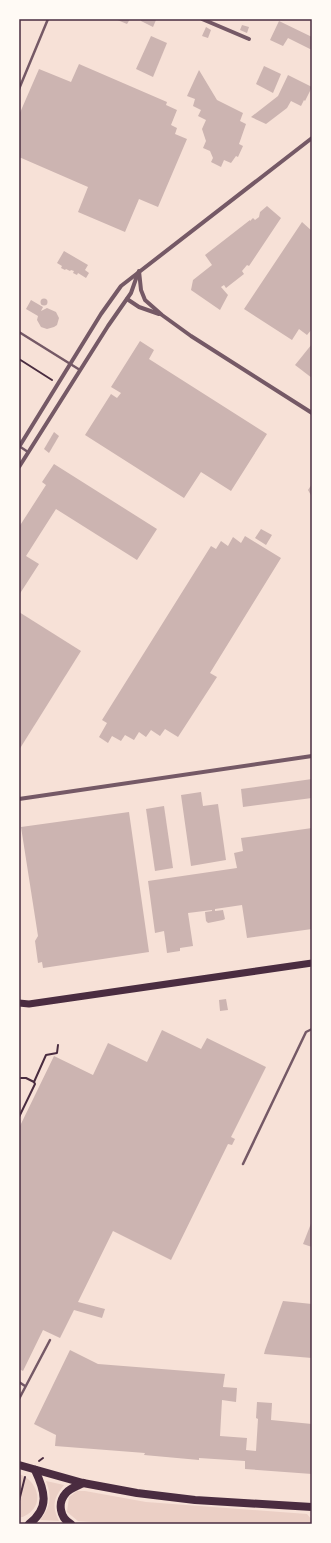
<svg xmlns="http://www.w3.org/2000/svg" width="331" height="1543" font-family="Jost,sans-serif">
	<rect width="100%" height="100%" fill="#f7e1d7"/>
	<!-- green -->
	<g fill="#ebcfc5">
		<path d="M19 1474C37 1480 45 1503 28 1514 24 1516 23 1518 19 1517Z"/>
		<path d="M46 1481 64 1485C53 1499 52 1506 59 1521L40 1520C51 1507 52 1496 46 1481Z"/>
		<path d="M77 1491H85L146 1502 307 1514 312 1520V1524H122L78 1521 67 1512 69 1497Z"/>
	</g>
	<!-- building -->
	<g fill="#ccb4b1">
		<path d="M115 19H130L127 24Z"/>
		<path d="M141 19H154L156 20 153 27 141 21Z"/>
		<path d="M279 21 312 37V50L288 38 283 46 270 40Z"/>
		<path d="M242 25 249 27 247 33 240 30Z"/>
		<path d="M206 27 211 30 208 38 202 36Z"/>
		<path d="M151 36 167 43 153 77 136 69Z"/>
		<path d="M79 64 167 102 166 105 177 110 171 125 177 128 175 134 187 139 158 207 139 199 125 232 78 212 88 187 19 157V115L39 69 71 82Z"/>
		<path d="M264 66 281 74 273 93 256 84Z"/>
		<path d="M199 70 217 100 243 113 240 121 246 124 239 144 243 146 238 157 236 156 231 163 224 160 221 167 211 162 213 158 210 151 203 148 206 141 202 129 206 120 198 116 201 110 193 106 195 99 187 96Z"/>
		<path d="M288 75 312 87 305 101 304 100 301 106 291 101 287 108 266 124 251 117 278 96Z"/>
		<path d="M267 206 281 218 249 266 247 265 242 271 244 274 226 288 224 285 221 287 228 295 220 310 191 290 193 280 212 265 205 255 250 220V221L253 218 255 220 259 217 260 212Z"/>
		<path d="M302 222 312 231V329L307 335 299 329 292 340 244 309Z"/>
		<path d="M64 251 88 265 85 270 89 273 86 278 78 273 77 275 73 273 74 271 71 270 70 271 66 269 65 270 61 268 62 266 57 263Z"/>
		<circle cx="44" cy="302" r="3.5"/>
		<path d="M31 300 43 307 41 311 47 308 56 312 59 318 57 325 54 327 47 329 41 327 37 320 38 316 26 309Z"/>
		<path d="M140 341 154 350 149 359 267 434 231 491 201 472 184 498 85 435 111 394 117 398 121 393 111 387Z"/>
		<path d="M312 344V378L295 365Z"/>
		<path d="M54 432 59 436 49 453 44 449Z"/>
		<path d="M54 464 157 529 137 560 56 509 26 556 39 564 19 595V527L46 485 42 482Z"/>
		<path d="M312 484V497L308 490Z"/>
		<path d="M261 529 272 535 266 545 255 538Z"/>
		<path d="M245 536 281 558 210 673 217 677 178 737 165 729 160 736 151 730 146 737 139 732 134 740 125 735 121 741 112 736 108 743 99 737 107 723 102 720 211 546 216 549 221 541 228 546 233 537 241 543Z"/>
		<path d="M19 612 81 651 19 750Z"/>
		<path d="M312 779V798L243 807 241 789Z"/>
		<path d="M201 792 203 806 218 804 226 860 191 866 181 795Z"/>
		<path d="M164 806 173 868 155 871 146 809Z"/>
		<path d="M129 812 149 952 43 968 42 962 38 963 35 941 38 936 21 827Z"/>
		<path d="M312 828V929L247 938 242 905 215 909V911L223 910 225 919 223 920 208 923 206 921 205 912 212 911V910L188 913 193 946 180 948V951L167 953 164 931 155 933 148 881 237 868 234 853 243 851 241 838Z"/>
		<path d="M226 999 228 1010 220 1011 219 1000Z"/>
		<path d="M162 1030 201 1049 207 1038 266 1067 231 1137 235 1139 232 1145 228 1144 171 1260 113 1231 78 1302 105 1309 102 1318 74 1310 60 1338 43 1330 23 1371 19 1369V1128L54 1056 93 1075 108 1043 147 1062Z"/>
		<path d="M312 1221V1247L303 1244Z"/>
		<path d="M283 1301 312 1304V1358L264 1354 265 1350Z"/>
		<path d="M70 1350 98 1364 225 1374 223 1387 237 1388 236 1402 222 1400 220 1436 247 1438 246 1450 256 1451 258 1419 256 1418 257 1402 272 1403 271 1420 312 1424V1474L245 1469V1461L199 1458V1460L144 1455 145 1453 55 1446 56 1435 34 1424Z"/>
	</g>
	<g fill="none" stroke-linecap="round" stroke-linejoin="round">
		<!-- path -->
		<g stroke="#4a2c40" stroke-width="2">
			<path d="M19 359 52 380"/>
			<path d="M21 1078H26L34 1082 46 1055 57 1053 58 1045"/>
			<path d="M19 1117 35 1084 34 1082"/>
			<path d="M39 1461 43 1458"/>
			<path d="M19 1501 25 1477"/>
		</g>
		<!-- service -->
		<g stroke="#755966" stroke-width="2.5">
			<path d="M19 89 48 19"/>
			<path d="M19 332 80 370"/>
			<path d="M19 446 28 452"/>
			<path d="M243 1164 306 1032 312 1029"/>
			<path d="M19 1382 25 1386"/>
			<path d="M19 1399 50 1340"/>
		</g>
		<!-- minor -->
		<g stroke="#755966" stroke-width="4">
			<path d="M202 19 249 39"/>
			<path d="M139 271 141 290 145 300 162 315 191 336 312 413"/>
			<path d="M127 299 139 307 159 314"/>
			<path d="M19 447 101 314 121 286 312 138"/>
			<path d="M19 467 108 326 131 293 138 273"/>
			<path d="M19 799 312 756"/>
		</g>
		<!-- secondary -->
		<path stroke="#4a2c40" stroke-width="7" d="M19 1003 29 1004 312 963"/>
		<!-- primary -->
		<g stroke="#4a2c40" stroke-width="8">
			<path d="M19 1465 83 1483 137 1493 195 1500 312 1507"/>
			<path d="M29 1524C50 1508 45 1491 35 1470"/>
			<path d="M71 1524C60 1518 57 1503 66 1493 70 1488 78 1486 83 1483"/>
		</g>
	</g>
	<!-- border -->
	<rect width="331" height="1543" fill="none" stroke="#fffaf5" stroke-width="40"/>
	<rect x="20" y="20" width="291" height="1503" fill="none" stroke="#4a2c40" stroke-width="1.5"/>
</svg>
